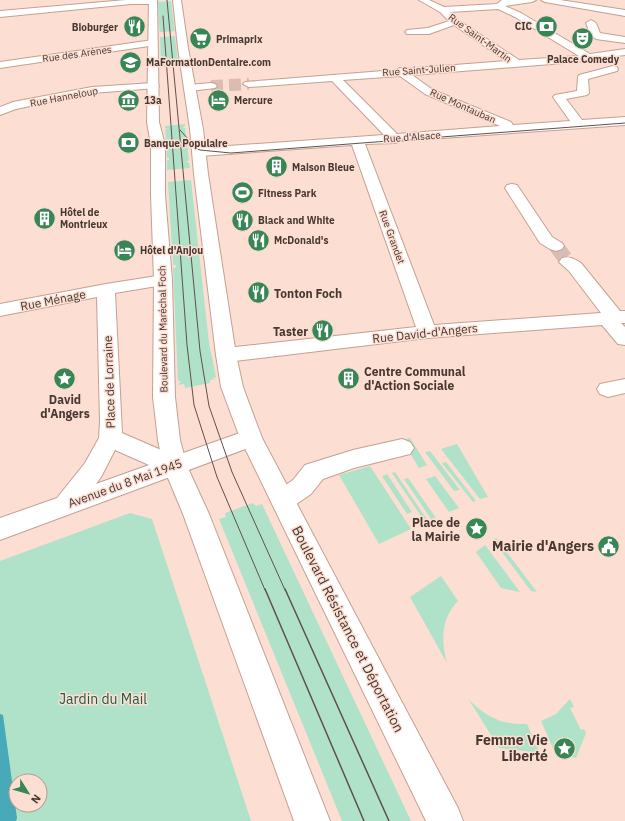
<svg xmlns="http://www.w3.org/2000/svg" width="625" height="821" font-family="'IBM Plex Sans',sans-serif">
	<rect width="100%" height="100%" fill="#fdded2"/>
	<!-- green -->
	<g fill="#afe2c9" fill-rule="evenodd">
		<path d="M171 1 174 25H172L174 26 175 31 160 32 159 27 161 26H159L158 2Z"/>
		<path d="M175 36 178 62 176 63 178 66 162 67 161 64H163L161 63 160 37Z"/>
		<path d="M185 124V126L183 127 185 128 189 161H186L189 163 190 168 167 170V160H169V158H167L165 129 168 128H165V126Z"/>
		<path d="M191 180 209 343 216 377 212 378 216 379 210 380V383L185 388 184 384 178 385 181 381H178L173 268 176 267V265H173L168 182Z"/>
		<path d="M410 438 427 465 419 468 402 440Z"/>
		<path d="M457 444 488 497 480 499 441 449Z"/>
		<path d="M430 451 460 490 454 491 425 452Z"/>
		<path d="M446 462 476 501 473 502 442 463Z"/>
		<path d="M370 466 411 529 379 544 339 475Z"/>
		<path d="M395 472 428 521 425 522 392 473Z"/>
		<path d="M387 474 412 512 407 514 382 476Z"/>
		<path d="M435 476 459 508 449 512 426 479Z"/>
		<path d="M408 478 436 518 431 519 404 479Z"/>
		<path d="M253 503 256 506 262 504 411 821H342L219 519 226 517 225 513Z"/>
		<path d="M130 513 152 519 251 821H0V561ZM16 781H40V805H16Z"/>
		<path d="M496 538 537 592 531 591 493 540Z"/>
		<path d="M485 545 520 592 501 588 476 552Z"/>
		<path d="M441 576 458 601C441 618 441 641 447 663L410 597Z"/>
		<path d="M570 699 574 707 570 708 581 730 584 729 586 733 576 758 556 755 541 721 556 714Z"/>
		<path d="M469 700C487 717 501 725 527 724L540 753 499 748Z"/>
	</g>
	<!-- water -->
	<path fill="#48a9b9" d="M0 714 3 715 17 818 16 821H0Z"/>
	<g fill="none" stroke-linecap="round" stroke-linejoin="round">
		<!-- minor-tunnel-far1 -->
		<path stroke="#d9bdb2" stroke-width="12" stroke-dasharray="12 6" stroke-linecap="butt" d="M211 86 249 84"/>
		<!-- minor-tunnel -->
		<path stroke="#d9bdb2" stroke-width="15" stroke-dasharray="15 8" stroke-linecap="butt" d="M556 246 568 262"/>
		<defs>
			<g id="minor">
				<path d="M126 0H155L157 2 153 4H131L0 17V11Z"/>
				<path d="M419 0H429L444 7 497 4 502 0H536L532 2 505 6 521 13 590 54 625 49V55L576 62 412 75 433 90 511 122 513 125 570 121 553 97 555 95 577 91 578 77 579 75 613 66 617 67 618 69 617 71 588 79 589 93 587 95 566 99 582 120 625 117V125L400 141 395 143 365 144 434 325 601 313 569 271 559 262 562 258C570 256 574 259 581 263L620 311H625V323H621L625 327V345L618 344 602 325 427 338 226 362 219 360 216 355 219 350 226 348 416 327 352 145 200 156 195 155 193 152 195 149 200 148 384 135 332 81 249 87 243 84 245 82 396 70 400 68 404 69 506 61 454 25 429 34H407L405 32 407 30 428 28 449 21 440 12ZM498 9 515 17 579 56 519 60 458 20 450 12ZM400 76 425 94 500 126 397 134 343 80Z"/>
				<path d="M541 0H560L625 10V16L545 2Z"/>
				<path d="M591 20 596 23 600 33 625 37V43L596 39 591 35 586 23Z"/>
				<path d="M153 40 156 41 158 43 156 45 0 68V62Z"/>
				<path d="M153 83 157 84 159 86 157 88 92 93 16 109 0 115V107L13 102 92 87Z"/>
				<path d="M211 83 215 84 217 86 215 88 190 91 184 88 190 85Z"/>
				<path d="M512 184 517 185 552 237 562 243 564 246 562 249 556 251 550 249 540 243 505 188 507 185Z"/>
				<path d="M163 275 169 276 172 280 169 284 115 293 122 433 175 456 251 429 259 432 262 438 259 444 0 540V518L57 498 85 463 99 438 100 422 97 297 0 316V304L106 284ZM115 450 149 465 96 484 101 477Z"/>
				<path d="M625 379V393L608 397 600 394 597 389 600 384Z"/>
				<path d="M402 439 410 442 414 448 410 454 354 468 323 479 311 494 292 507 283 510 274 507 271 500 274 493 293 480 305 465 353 450Z"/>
			</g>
			<g id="major">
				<path d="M149 0H157L159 122 165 145V195L172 280 175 397 180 440 187 466 209 514 330 821H294L183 514 163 466 158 440 153 397 154 280 151 195V145L147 122Z"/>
				<path d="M173 0H181L188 48 203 129 208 174 236 355 243 387 262 438 458 808 463 821H426L240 438 221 387 216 355 194 174 190 129 178 48Z"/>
			</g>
		</defs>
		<!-- minor casing -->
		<use href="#minor" stroke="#c4a091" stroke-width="2"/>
		<!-- major casing -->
		<use href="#major" stroke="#c4a091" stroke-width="2"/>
		<!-- minor -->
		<use href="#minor" fill="#fff" fill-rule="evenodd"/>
		<!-- major -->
		<use href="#major" fill="#fff" fill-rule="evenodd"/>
		<!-- tram-far1 -->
		<g stroke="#625049" stroke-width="1">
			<path d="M167 0 200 351 209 406 232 472 285 590"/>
			<path d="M163 16 187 345 194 405 217 477 265 590"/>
			<path d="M180 130 189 140 208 146"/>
			<path d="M178 141 200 150 231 153 625 123"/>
		</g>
		<!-- tram -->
		<g stroke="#625049" stroke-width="1.5">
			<path d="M265 589 364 821"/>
			<path d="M285 589 389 821"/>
		</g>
	</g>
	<!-- icons -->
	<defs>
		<symbol id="bank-disc" viewBox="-11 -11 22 22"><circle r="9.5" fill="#388655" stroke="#fdded2"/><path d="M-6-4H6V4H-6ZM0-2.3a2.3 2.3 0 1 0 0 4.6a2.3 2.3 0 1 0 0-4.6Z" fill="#fff"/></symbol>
		<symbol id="restaurant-disc" viewBox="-11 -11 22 22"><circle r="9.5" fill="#388655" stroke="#fdded2"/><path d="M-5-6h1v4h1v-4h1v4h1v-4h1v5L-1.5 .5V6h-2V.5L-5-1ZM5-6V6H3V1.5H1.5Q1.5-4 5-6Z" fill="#fff"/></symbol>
		<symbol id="supermarket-disc" viewBox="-11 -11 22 22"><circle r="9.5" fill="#388655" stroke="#fdded2"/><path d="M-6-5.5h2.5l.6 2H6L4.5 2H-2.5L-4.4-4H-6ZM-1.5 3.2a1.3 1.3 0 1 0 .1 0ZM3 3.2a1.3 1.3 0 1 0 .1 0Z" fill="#fff"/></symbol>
		<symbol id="theatre-disc" viewBox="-11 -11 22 22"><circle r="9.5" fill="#388655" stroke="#fdded2"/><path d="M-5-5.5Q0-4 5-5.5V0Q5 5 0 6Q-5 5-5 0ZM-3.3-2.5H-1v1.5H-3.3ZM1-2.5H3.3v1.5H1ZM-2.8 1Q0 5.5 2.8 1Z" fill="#fff"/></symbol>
		<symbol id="university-disc" viewBox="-11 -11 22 22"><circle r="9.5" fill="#388655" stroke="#fdded2"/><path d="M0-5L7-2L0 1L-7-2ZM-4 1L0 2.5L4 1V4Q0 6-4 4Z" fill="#fff"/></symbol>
		<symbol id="museum-disc" viewBox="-11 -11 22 22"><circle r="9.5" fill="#388655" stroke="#fdded2"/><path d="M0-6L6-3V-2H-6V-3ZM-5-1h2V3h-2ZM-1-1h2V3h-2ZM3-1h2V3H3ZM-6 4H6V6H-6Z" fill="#fff"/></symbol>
		<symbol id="hotel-disc" viewBox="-11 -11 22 22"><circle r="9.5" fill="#388655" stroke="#fdded2"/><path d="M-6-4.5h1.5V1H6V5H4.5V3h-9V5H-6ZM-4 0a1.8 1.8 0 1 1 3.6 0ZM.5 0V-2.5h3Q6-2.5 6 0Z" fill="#fff"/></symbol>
		<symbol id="building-disc" viewBox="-11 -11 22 22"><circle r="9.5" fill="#388655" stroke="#fdded2"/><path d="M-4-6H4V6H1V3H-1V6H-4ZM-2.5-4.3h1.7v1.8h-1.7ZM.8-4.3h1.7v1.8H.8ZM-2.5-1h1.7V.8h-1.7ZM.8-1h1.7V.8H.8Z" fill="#fff"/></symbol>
		<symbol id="stadium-disc" viewBox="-11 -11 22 22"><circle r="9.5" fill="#388655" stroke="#fdded2"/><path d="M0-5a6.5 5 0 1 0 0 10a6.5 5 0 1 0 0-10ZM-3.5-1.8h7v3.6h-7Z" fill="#fff"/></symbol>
		<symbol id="sight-disc" viewBox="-11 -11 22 22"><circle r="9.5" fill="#388655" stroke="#fdded2"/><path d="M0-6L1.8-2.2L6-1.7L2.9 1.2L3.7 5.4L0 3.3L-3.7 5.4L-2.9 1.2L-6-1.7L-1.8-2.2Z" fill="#fff"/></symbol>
		<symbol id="civic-disc" viewBox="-11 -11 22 22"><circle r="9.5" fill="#388655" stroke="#fdded2"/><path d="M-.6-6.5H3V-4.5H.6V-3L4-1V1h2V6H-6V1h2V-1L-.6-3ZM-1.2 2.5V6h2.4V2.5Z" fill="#fff"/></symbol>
	</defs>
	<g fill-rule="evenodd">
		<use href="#bank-disc" x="534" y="14" width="25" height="25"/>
		<use href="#restaurant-disc" x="122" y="14" width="25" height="25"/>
		<use href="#supermarket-disc" x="188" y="26" width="25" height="25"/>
		<use href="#theatre-disc" x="570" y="26" width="25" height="25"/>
		<use href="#university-disc" x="118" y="50" width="25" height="25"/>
		<use href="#museum-disc" x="116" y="88" width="25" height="25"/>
		<use href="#hotel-disc" x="206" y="88" width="25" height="25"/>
		<use href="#bank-disc" x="116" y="130" width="25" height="25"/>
		<use href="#building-disc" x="264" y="154" width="25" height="25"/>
		<use href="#stadium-disc" x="230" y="180" width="25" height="25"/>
		<use href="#building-disc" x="32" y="206" width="25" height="25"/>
		<use href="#restaurant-disc" x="230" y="208" width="25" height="25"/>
		<use href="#restaurant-disc" x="246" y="228" width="25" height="25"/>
		<use href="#hotel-disc" x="112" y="238" width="25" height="25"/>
		<use href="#restaurant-disc" x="246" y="280" width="25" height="25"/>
		<use href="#restaurant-disc" x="310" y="318" width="25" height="25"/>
		<use href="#sight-disc" x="52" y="366" width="25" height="25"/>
		<use href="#building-disc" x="336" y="366" width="25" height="25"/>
		<use href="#sight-disc" x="464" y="516" width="25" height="25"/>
		<use href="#civic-disc" x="596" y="534" width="25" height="25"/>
		<use href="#sight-disc" x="552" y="736" width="25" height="25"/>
	</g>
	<g text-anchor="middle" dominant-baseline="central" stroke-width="3" stroke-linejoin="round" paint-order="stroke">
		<!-- far-poi labels -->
		<g font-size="10" font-weight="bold" fill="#473832" stroke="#fdded2" text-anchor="start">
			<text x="532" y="26" text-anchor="end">CIC</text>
			<text x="118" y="27" text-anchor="end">Bioburger</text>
			<text x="216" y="39">Primaprix</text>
			<text x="583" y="59" text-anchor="middle">Palace Comedy</text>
			<text x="146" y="62">MaFormationDentaire.com</text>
			<text x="144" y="100">13a</text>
			<text x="234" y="100">Mercure</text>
			<text x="144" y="143">Banque Populaire</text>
			<text x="292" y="167">Maison Bleue</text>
			<text x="258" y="193">Fitness Park</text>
			<text x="60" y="212">Hôtel de<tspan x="60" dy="12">Montrieux</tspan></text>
			<text x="258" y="220">Black and White</text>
			<text x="274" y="240">McDonald's</text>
			<text x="140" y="250">Hôtel d'Anjou</text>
		</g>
		<!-- far-street labels -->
		<g font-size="10" fill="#473832" stroke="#fdded2">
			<text transform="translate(480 38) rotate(36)">Rue Saint-Martin</text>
			<text transform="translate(77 54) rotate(-8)">Rue des Arènes</text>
			<text transform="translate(419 70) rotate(-4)">Rue Saint-Julien</text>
			<text transform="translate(64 97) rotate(-11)">Rue Hanneloup</text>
			<text transform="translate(463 106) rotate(24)">Rue Montauban</text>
			<text transform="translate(412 137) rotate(-4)">Rue d'Alsace</text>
			<text transform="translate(392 237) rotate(70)">Rue Grandet</text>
			<text transform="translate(163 329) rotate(-91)">Boulevard du Maréchal Foch</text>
		</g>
		<!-- poi labels -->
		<g font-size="12" font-weight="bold" fill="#473832" stroke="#fdded2" text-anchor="start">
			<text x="274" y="293">Tonton Foch</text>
			<text x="308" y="331" text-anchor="end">Taster</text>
			<text x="364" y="371">Centre Communal<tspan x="364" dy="14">d'Action Sociale</tspan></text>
			<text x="65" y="399" text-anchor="middle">David<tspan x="65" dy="14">d'Angers</tspan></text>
			<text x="460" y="522" text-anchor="end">Place de<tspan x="460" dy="14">la Mairie</tspan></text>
		</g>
		<!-- street labels -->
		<g font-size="12" fill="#473832" stroke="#fdded2">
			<text transform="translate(53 300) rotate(-11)">Rue Ménage</text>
			<text transform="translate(425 333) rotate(-6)">Rue David-d'Angers</text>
			<text transform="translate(109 382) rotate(-92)">Place de Lorraine</text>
			<text transform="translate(125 483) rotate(-20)">Avenue du 8 Mai 1945</text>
		</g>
		<!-- near-poi labels -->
		<g font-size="14" font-weight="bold" fill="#473832" stroke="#fdded2" text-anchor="end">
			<text x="594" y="546">Mairie d'Angers</text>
			<text x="548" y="740">Femme Vie<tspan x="548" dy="16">Liberté</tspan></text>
		</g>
		<!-- near-street labels -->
		<g font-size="14" fill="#473832" stroke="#fdded2">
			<text transform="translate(348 629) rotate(63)">Boulevard Résistance et Déportation</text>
		</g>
		<!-- near-park labels -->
		<g font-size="14" fill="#1d5942" stroke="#fdded2">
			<text x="103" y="699">Jardin du Mail</text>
		</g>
	</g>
	<!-- north arrow -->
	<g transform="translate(28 793) rotate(127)"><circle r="19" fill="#fdded2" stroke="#b49c92"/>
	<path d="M0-3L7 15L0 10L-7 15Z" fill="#388655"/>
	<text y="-6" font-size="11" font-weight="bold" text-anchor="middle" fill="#473832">N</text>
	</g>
</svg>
